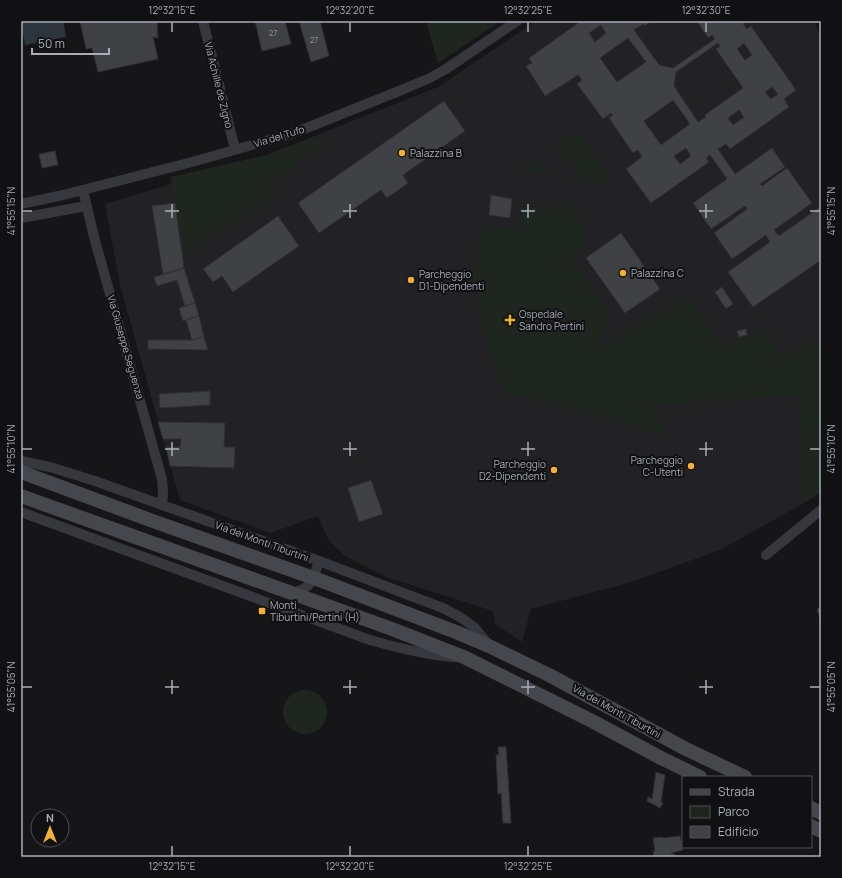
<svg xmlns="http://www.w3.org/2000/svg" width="842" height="878" font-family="Manrope,sans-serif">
	<rect width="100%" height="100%" fill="#161618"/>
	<!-- built -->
	<path fill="#222225" d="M536 21H815L821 40V492L813 498 720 550 628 583 531 609 522 642 495 624 493 611 386 577 354 561 343 554 334 546 329 540 325 533 318 516 270 533 180 500 120 285 105 204 171 184V177L267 155 438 87Z"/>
	<!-- green -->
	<g fill="#1e261f">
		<path d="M426 21H501L438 63Z"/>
		<path d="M315 136 323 146 269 183 277 195 192 248 182 253 171 177 267 155Z"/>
		<path d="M579 136 606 172 607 180 602 185 574 179 577 170 557 145 567 137Z"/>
		<path d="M535 160 546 174 518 171Z"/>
		<path d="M559 200 570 201 588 235 574 263 605 307 604 331 602 348 651 313 656 318 688 296 723 344 768 329 779 356 821 341V492L806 502 803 497 799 395 656 405 664 434 503 392 479 313 473 284 477 253 482 225 519 230 524 204 551 209Z"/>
		<circle cx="305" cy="712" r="22"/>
	</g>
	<!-- water -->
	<path fill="#2c353c" d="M21 21H63L66 37 25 45Z"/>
	<!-- building -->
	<g fill="#404145" stroke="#303034" fill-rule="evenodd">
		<path d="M80 21H157L158 38 153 37 158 59 98 72 92 48 86 49Z"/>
		<path d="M255 21H285L291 44 262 51Z"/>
		<path d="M299 21H320L329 56 311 62Z"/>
		<path d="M581 21H652L644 26 643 24 634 30 659 65 673 68 715 39 712 35 708 38 697 21H740L741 22 742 21H748L743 24 747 29 751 26 796 90 784 99 789 107 730 149 726 144 718 149 735 174 772 148 785 167 760 184 762 186 787 168 812 203 774 230 779 236 820 207 821 260 753 307 728 272 770 242 766 235 732 259 714 233 747 209 745 206 711 229 693 203 727 179 710 155 706 158 709 162 651 203 626 169 642 157 638 150 633 153 609 118 613 115 611 113 603 119 577 84 582 80 578 75 545 96 526 66 532 63 529 58ZM601 25 606 33 595 42 589 33ZM628 38 646 62 617 82 600 58ZM718 43 720 46 716 49 743 88 705 115 706 117 698 122 674 86 676 72ZM744 43 752 55 745 60 737 49ZM772 87 778 94 771 99 765 92ZM673 100 690 124 661 145 644 121ZM739 110 744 117 733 125 728 118ZM686 148 691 156 680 164 674 156Z"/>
		<path d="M444 101 465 131 403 175 408 183 387 198 381 190 319 233 298 203Z"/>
		<path d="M55 151 58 165 42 168 39 154Z"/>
		<path d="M491 195 512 199 510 218 489 215Z"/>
		<path d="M175 203 184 268 163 274 152 206Z"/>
		<path d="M278 216 299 246 233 292 222 276 213 282 203 269Z"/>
		<path d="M621 233 660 289 625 313 586 258Z"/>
		<path d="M184 268 195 303 185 306 177 280 157 286 154 277Z"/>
		<path d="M722 287 733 304 726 309 715 292Z"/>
		<path d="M195 303 199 316 183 321 179 308Z"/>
		<path d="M199 316 204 337 192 340 186 320Z"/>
		<path d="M746 329 747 335 739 337 737 331Z"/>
		<path d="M204 337 208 350 148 349V340H192Z"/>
		<path d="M210 391V405L160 408 159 394Z"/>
		<path d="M158 422 225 423 224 447H235L234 468 170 466 166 447H180L181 439H163Z"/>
		<path d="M371 480 383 514 359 522 348 488Z"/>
		<path d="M821 608V622L817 609Z"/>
		<path d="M498 747H506L511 823H503L501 793 498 794 496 755H499Z"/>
		<path d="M656 772 665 775 661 802 663 803 660 808 647 801 648 797 652 799Z"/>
		<path d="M680 836 683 850 671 853 676 855V857H654L653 851H655L653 838 663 837V838Z"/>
	</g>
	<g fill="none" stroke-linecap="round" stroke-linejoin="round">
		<!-- minor -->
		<g stroke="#37383d" stroke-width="10">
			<path d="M203 21 235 149"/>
			<path d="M83 190 94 237 162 479 163 493 162 505"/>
			<path d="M21 204 63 195 192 162 277 138 299 131 399 91 430 78 446 69 517 21"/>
			<path d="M21 218 86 206"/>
			<path d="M21 461 50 467 95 481 319 561 406 594 443 608 460 617 474 627 488 644"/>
			<path d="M21 512 370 640C398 648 426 655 454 657"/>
			<path d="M766 555 821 510"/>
			<path d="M292 593C314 587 312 581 319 561"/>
		</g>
		<!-- secondary -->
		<g stroke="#45474d" stroke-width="14">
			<path d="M21 472 150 520 322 581 456 632 489 646 549 675 686 749 745 777"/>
			<path d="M21 496 392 629 466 658 592 721 661 758 700 777"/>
			<path d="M811 808 821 813"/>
			<path d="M811 826 821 831"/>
		</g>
	</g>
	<!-- ticks -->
	<path fill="none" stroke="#a8adb8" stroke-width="1.5" d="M172 22V32M350 22V32M528 22V32M706 22V32M172 204V218M350 204V218M528 204V218M706 204V218M22 211H32M165 211H179M343 211H357M521 211H535M699 211H713M810 211H820M172 442V456M350 442V456M528 442V456M706 442V456M22 449H32M165 449H179M343 449H357M521 449H535M699 449H713M810 449H820M172 680V694M350 680V694M528 680V694M706 680V694M22 687H32M165 687H179M343 687H357M521 687H535M699 687H713M810 687H820M172 846V856M350 846V856M528 846V856"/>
	<!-- markers -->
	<g fill="#f2b134" stroke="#111113" stroke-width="1.5">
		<circle cx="402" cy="153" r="4"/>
		<circle cx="623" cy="273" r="4"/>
		<circle cx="411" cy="280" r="4"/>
		<path d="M508 314h4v4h4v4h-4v4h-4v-4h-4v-4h4z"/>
		<circle cx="691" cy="466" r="4"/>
		<circle cx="554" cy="470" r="4"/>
		<rect x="258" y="607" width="8" height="8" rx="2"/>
	</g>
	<g text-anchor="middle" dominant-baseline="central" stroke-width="4" stroke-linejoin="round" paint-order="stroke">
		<!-- number labels -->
		<g font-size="8" fill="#8e929b">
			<text x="273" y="32">27</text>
			<text x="314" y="39">27</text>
		</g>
		<!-- street labels -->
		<g font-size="10" fill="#a8adb8" stroke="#111113">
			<text transform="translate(219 85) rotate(76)">Via Achille de Zigno</text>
			<text transform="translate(279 136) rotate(-17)">Via del Tufo</text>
			<text transform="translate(126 347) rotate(74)">Via Giuseppe Seguenza</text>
			<text transform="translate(262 541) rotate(20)">Via dei Monti Tiburtini</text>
			<text transform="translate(617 711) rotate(29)">Via dei Monti Tiburtini</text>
		</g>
		<!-- poi labels -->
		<g font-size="10" fill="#a8adb8" stroke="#111113" text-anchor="start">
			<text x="410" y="153">Palazzina B</text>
			<text x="631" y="273">Palazzina C</text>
			<text x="419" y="274">Parcheggio<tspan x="419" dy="12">D1-Dipendenti</tspan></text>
			<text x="519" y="314">Ospedale<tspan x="519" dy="12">Sandro Pertini</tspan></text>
			<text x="683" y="460" text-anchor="end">Parcheggio<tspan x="683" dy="12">C-Utenti</tspan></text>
			<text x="546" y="464" text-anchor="end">Parcheggio<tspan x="546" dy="12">D2-Dipendenti</tspan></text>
			<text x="270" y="605">Monti<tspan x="270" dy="12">Tiburtini/Pertini (H)</tspan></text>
		</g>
	</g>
	<!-- border -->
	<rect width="842" height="878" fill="none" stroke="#111113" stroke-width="44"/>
	<!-- legend -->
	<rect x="682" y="776" width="130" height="72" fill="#111113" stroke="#4d4f55"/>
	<rect x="690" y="789" width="20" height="6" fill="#45474d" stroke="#4d4f55"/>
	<text x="718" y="796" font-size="12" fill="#a8adb8">Strada</text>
	<rect x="690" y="806" width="20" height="12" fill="#1e261f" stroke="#4d4f55"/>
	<text x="718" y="816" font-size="12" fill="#a8adb8">Parco</text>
	<rect x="690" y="826" width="20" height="12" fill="#404145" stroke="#4d4f55"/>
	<text x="718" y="836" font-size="12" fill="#a8adb8">Edificio</text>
	<!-- north arrow -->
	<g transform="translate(50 828)"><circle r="19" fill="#111113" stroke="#4d4f55"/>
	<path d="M0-3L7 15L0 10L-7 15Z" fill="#f2b134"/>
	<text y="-6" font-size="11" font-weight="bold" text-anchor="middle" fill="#a8adb8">N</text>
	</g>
	<!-- scale -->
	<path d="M32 48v6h77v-6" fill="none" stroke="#a8adb8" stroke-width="2"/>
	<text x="38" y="48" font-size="12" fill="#a8adb8" stroke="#111113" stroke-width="3" paint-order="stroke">50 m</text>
	<rect x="22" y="22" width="798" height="834" fill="none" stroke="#a8adb8" stroke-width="1.5"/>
	<g font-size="10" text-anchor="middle" fill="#a8adb8">
		<text x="172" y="14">12°32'15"E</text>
		<text x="350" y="14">12°32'20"E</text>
		<text x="528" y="14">12°32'25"E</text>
		<text x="706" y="14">12°32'30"E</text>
		<text transform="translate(11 211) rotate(-90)" y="4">41°55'15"N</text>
		<text transform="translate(831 211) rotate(-90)" y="4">41°55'15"N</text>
		<text transform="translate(11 449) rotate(-90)" y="4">41°55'10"N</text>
		<text transform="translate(831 449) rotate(-90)" y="4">41°55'10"N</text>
		<text transform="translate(11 687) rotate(-90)" y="4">41°55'05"N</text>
		<text transform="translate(831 687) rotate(-90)" y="4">41°55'05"N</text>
		<text x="172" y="870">12°32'15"E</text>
		<text x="350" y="870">12°32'20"E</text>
		<text x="528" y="870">12°32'25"E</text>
	</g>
</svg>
